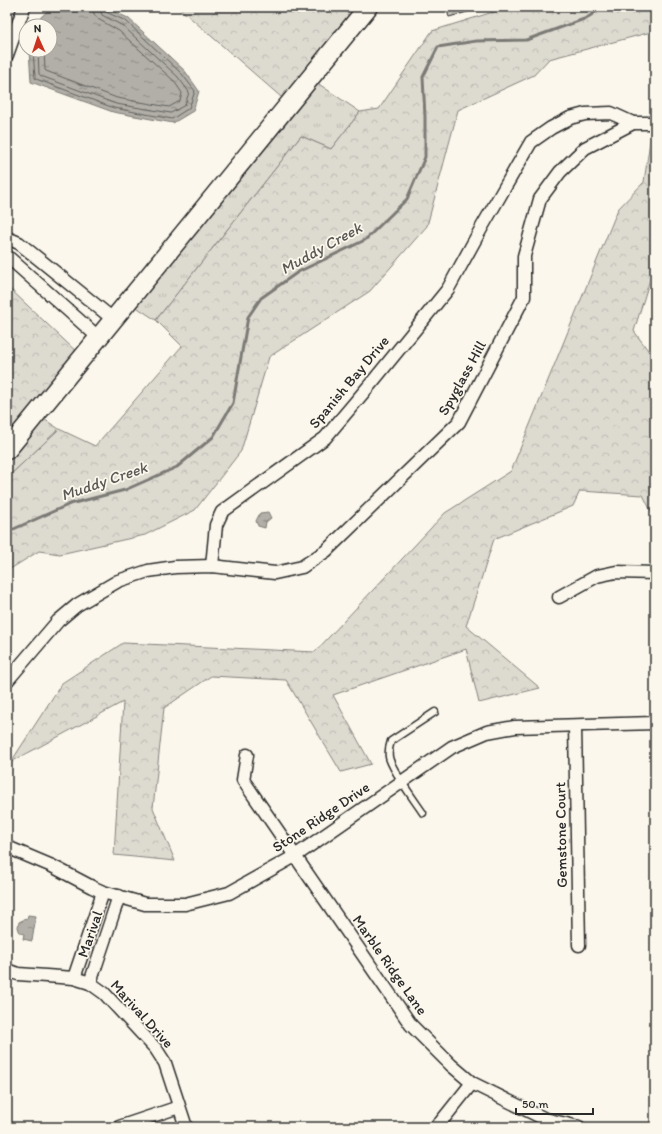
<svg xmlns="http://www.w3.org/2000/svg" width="662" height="1134" font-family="Itim,sans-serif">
	<defs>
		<pattern id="grass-tufts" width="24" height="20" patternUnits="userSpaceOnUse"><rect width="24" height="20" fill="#dddad0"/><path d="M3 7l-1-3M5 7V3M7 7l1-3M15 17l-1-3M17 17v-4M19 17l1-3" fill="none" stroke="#bebbb3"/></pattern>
		<pattern id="forest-crowns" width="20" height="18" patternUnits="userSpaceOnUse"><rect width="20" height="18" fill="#dddad0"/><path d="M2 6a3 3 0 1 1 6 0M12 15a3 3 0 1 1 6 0" fill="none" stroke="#bebbb3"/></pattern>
		<pattern id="water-ripples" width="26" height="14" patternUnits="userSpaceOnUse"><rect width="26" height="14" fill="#b1afa7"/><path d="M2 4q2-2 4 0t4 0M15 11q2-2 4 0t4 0" fill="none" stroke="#908f88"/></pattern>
		<pattern id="building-hatch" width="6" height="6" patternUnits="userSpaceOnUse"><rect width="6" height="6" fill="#c7c4bc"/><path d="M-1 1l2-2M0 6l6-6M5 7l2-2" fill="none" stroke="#a29f99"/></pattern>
	</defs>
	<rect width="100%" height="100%" fill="#fbf7ec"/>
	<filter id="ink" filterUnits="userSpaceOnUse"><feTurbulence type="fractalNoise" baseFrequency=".025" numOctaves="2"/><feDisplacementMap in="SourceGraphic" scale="8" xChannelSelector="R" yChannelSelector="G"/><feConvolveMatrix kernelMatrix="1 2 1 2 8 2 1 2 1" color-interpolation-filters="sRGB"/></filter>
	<g filter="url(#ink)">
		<!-- grass -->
		<g fill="url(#grass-tufts)" stroke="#84827e">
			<path d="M310 78 360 112 331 149 301 136 156 320 127 301Z"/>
			<path d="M36 414 59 429 7 478V450Z"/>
		</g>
		<!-- forest -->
		<g fill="url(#forest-crowns)" stroke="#84827e">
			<path d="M178 7H368L289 104Z"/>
			<path d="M509 7H655V31L549 59 534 75 458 110 427 226 370 291 269 357 241 451 195 510 145 535 60 554 39 551 7 571V478L59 429 95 446 182 346 156 320 301 136 331 149 360 112 379 109 432 31Z"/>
			<path d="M655 140V263L634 331 655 360V519L643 495 580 491 573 506 494 539 466 626 540 688 479 703 466 649 333 695 371 764 341 772 286 680 211 676 164 708 153 808 175 861 114 855 123 702 11 762 62 683 123 643 315 652 445 513 511 471 618 209 644 182 650 141Z"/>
			<path d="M7 286 82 357 7 449Z"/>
		</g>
		<!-- water -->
		<g fill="url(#water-ripples)" stroke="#7b7a75">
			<path d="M52 7H104L128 18 185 71 199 91 193 111 173 123 113 112 31 82 29 50H50V26H38L41 17Z"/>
			<path d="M268 512 271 518 266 522 265 528 258 526 256 521 260 513Z"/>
			<path d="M28 915 36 916 32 941 23 939 24 934 20 933 18 927 19 922 23 920 27 919Z"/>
		</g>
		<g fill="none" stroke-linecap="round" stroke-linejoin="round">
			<!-- shore -->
			<g stroke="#61605d" stroke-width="1">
				<path d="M33 50 35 78 36 79 114 108 172 119 189 108 195 91 182 74 126 21 106 12 104 7"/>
				<path d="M38 50 39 74 41 76 116 104 171 113 185 105 189 92 178 77 123 26 102 15 99 7"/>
				<path d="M44 50 45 70 46 71 117 98 169 107 180 101 182 93 174 81 119 31 98 19 94 14 93 7"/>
			</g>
			<!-- stream -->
			<path stroke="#7b7a75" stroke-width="3" d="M7 532 70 504 125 490 177 467 213 437 233 403 248 317 261 298 298 272 365 240 407 199 425 157V117L423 77 438 47 476 41 526 40 587 18 602 7"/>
		</g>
		<!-- building -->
		<path fill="url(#building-hatch)" stroke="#2b2b2b" d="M446 7H486L449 17Z"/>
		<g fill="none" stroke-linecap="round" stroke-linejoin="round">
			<defs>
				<path id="service" d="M423 813C415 801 391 769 389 757 388 751 389 747 391 741L435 712"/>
				<g id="minor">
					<path d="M7 55 24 7"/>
					<path d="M7 238 19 243 113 319"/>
					<path d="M7 256 98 337"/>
					<path d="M212 566 216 525 222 512 325 438 374 380 448 289 482 227 531 142 551 128 570 118 585 114 611 113 633 123"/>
					<path d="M559 597 597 576 616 572 655 573"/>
					<path d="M7 681 58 621 77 605 118 581 148 571 175 567 212 566 275 573 302 567 326 551 459 422 524 297V256L540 199 560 172 585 148 633 123H655"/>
					<path d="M575 726 579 945"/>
					<path d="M247 755 243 780 411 1025 451 1065 472 1083 545 1119 579 1127"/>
					<path d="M7 847 52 866 92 887 103 892 145 904H185L229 893 295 856 452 747 487 732 515 727 655 723"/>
					<path d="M7 970 18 974 74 978 90 983 104 993 156 1049 165 1063 186 1127"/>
					<path d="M74 978 103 892"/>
					<path d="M90 983 119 896"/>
					<path d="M119 1127 179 1107"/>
					<path d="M435 1127 440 1123 472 1083"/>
				</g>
				<path id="primary" d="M7 450 368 7"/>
			</defs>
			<!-- service casing -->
			<use href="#service" stroke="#2b2b2b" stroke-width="9"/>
			<!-- minor casing -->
			<use href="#minor" stroke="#2b2b2b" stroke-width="15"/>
			<!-- primary casing -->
			<use href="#primary" stroke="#2b2b2b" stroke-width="21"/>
			<!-- service -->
			<use href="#service" stroke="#fbf7ec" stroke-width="6"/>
			<!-- minor -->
			<use href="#minor" stroke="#fbf7ec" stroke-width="12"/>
			<!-- primary -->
			<use href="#primary" stroke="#fbf7ec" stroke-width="18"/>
		</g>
	</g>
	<g text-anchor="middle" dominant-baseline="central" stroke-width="3.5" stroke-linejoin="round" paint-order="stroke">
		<!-- street labels -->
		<g font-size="15" fill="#2b2b2b" stroke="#fbf7ec">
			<text transform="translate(462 378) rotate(-61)">Spyglass Hill</text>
			<text transform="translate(349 382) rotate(-50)">Spanish Bay Drive</text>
			<text transform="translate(321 817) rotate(-34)">Stone Ridge Drive</text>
			<text transform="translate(561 835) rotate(-91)">Gemstone Court</text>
			<text transform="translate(90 934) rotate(-71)">Marival</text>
			<text transform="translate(390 965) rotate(55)">Marble Ridge Lane</text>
			<text transform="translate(142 1014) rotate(48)">Marival Drive</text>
		</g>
		<!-- water labels -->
		<g font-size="16" font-style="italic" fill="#5a5956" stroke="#fbf7ec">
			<text transform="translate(321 248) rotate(-29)">Muddy Creek</text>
			<text transform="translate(104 481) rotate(-19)">Muddy Creek</text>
		</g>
	</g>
	<!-- margin -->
	<rect width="662" height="1134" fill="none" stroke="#fbf7ec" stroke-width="24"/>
	<rect x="12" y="12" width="638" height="1110" fill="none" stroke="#2b2b2b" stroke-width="1.5" filter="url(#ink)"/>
	<!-- north arrow -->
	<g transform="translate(38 38) rotate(357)"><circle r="19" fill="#fbf7ec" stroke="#a8a59f"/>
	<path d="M0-3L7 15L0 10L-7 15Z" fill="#c8321e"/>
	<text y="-6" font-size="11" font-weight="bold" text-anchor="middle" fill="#2b2b2b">N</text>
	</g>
	<!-- scale -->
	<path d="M516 1108v6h77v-6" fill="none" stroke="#2b2b2b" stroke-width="2"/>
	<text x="522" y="1108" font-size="12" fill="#2b2b2b" stroke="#fbf7ec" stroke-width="3" paint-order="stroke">50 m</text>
</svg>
